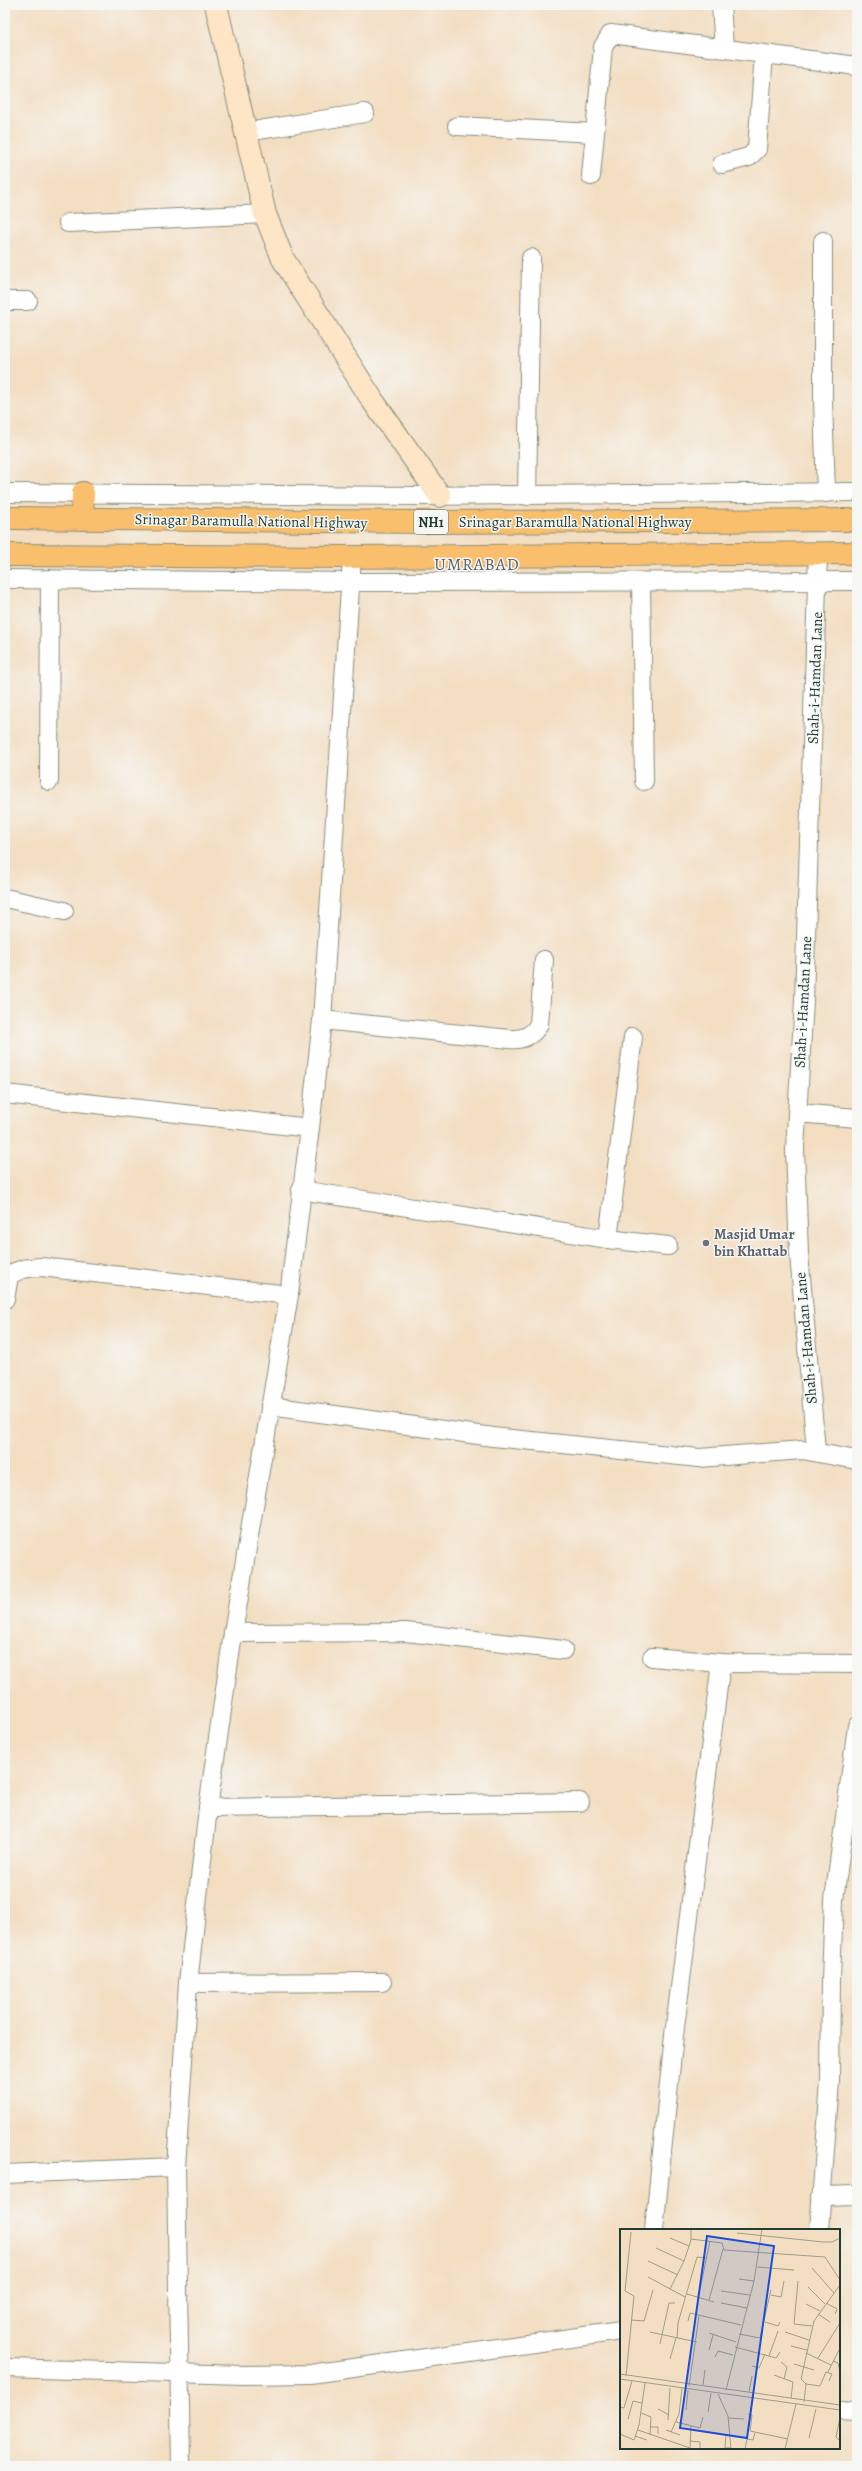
<svg xmlns="http://www.w3.org/2000/svg" width="862" height="2471" font-family="Alegreya,serif">
	<rect width="100%" height="100%" fill="#f6f6f2"/>
	<filter id="ink" filterUnits="userSpaceOnUse"><feTurbulence type="fractalNoise" baseFrequency=".025" numOctaves="2"/><feDisplacementMap in="SourceGraphic" scale="8" xChannelSelector="R" yChannelSelector="G"/><feConvolveMatrix kernelMatrix="1 2 1 2 8 2 1 2 1" color-interpolation-filters="sRGB"/></filter>
	<filter id="wash" filterUnits="userSpaceOnUse"><feTurbulence type="fractalNoise" baseFrequency=".012" numOctaves="4" result="noise"/><feDisplacementMap in="SourceGraphic" scale="16" xChannelSelector="R" yChannelSelector="G"/><feGaussianBlur stdDeviation="0.9" result="paint"/><feColorMatrix in="noise" values="0 0 0 0 0 0 0 0 0 0 0 0 0 0 0 0 0 1.4 0 .05"/><feComposite in="paint" operator="in"/></filter>
	<g filter="url(#wash)">
		<rect width="100%" height="100%" fill="#f3dec2"/>
	</g>
	<g filter="url(#ink)">
		<g fill="none" stroke-linecap="round" stroke-linejoin="round">
			<defs>
				<g id="street">
					<path d="M721 5 724 48"/>
					<path d="M457 126 595 133"/>
					<path d="M246 132 365 113"/>
					<path d="M722 164 749 157 757 149 764 54"/>
					<path d="M591 176 603 47 611 34 857 66"/>
					<path d="M68 223 265 214"/>
					<path d="M823 241V401L826 493"/>
					<path d="M5 301H28"/>
					<path d="M5 493 415 496 857 492"/>
					<path d="M527 496 531 258"/>
					<path d="M5 579 352 582 857 581"/>
					<path d="M641 582 644 781"/>
					<path d="M49 781 50 579"/>
					<path d="M5 898 64 911"/>
					<path d="M322 1020 510 1039C522 1040 533 1036 539 1024L544 960"/>
					<path d="M5 1094 310 1128"/>
					<path d="M797 1113 857 1118"/>
					<path d="M301 1190 608 1239 668 1246"/>
					<path d="M608 1239 633 1037"/>
					<path d="M5 1299 9 1276C19 1268 28 1268 41 1267L289 1295"/>
					<path d="M270 1406 493 1437 699 1458 802 1450 857 1460"/>
					<path d="M816 1451 799 1254 795 1149 804 1001 818 553"/>
					<path d="M233 1633 406 1632 563 1650"/>
					<path d="M652 1657 721 1663 857 1664"/>
					<path d="M208 1808 580 1802"/>
					<path d="M188 1983 382 1982"/>
					<path d="M5 2174 176 2167"/>
					<path d="M821 2196 857 2195"/>
					<path d="M654 2230 674 2035 721 1663"/>
					<path d="M819 2230 830 2082 831 1980 834 1900 857 1726"/>
					<path d="M5 2368 243 2375 310 2374 621 2331"/>
					<path d="M839 2411 857 2412"/>
					<path d="M181 2466 176 2167 188 1983 208 1808 233 1633 289 1295 310 1128 322 1020 352 557"/>
				</g>
				<path id="secondary" d="M216 5 265 214 283 259 373 401 440 496"/>
				<g id="highway">
					<path d="M5 518 422 522 857 520"/>
					<path d="M82 519 83 493"/>
					<path d="M5 555 352 557 857 553"/>
				</g>
			</defs>
			<!-- street casing -->
			<use href="#street" stroke="#898e7b" stroke-width="20"/>
			<!-- secondary casing -->
			<use href="#secondary" stroke="#898e7b" stroke-width="24"/>
			<!-- highway casing -->
			<use href="#highway" stroke="#898e7b" stroke-width="24"/>
			<!-- street -->
			<use href="#street" stroke="#fff" stroke-width="18"/>
			<!-- secondary -->
			<use href="#secondary" stroke="#fde5c5" stroke-width="22"/>
			<!-- highway -->
			<use href="#highway" stroke="#f9bf6d" stroke-width="22"/>
		</g>
	</g>
	<!-- markers -->
	<circle fill="#6b7280" stroke="#f6f6f2" stroke-width="1.5" cx="706" cy="1243" r="4"/>
	<g text-anchor="middle" dominant-baseline="central" stroke-width="3" stroke-linejoin="round" paint-order="stroke">
		<!-- shield labels -->
		<rect fill="#f6f6f2" stroke="#60746d" stroke-width="1" x="414" y="510" width="34" height="24" rx="3"/>
		<g font-size="14" font-weight="bold" fill="#1f3d34">
			<text x="431" y="522">NH1</text>
		</g>
		<!-- street labels -->
		<g font-size="15" fill="#1f3d34" stroke="#f6f6f2">
			<text transform="translate(251 521) rotate(1)">Srinagar Baramulla National Highway</text>
			<text x="575" y="522">Srinagar Baramulla National Highway</text>
			<text transform="translate(815 678) rotate(-88)">Shah-i-Hamdan Lane</text>
			<text transform="translate(803 1002) rotate(-87)">Shah-i-Hamdan Lane</text>
			<text transform="translate(806 1338) rotate(-95)">Shah-i-Hamdan Lane</text>
		</g>
		<!-- worship labels -->
		<g font-size="15" font-weight="bold" fill="#5b616d" stroke="#f6f6f2" text-anchor="start">
			<text x="714" y="1234">Masjid Umar<tspan x="714" dy="17">bin Khattab</tspan></text>
		</g>
		<!-- quarter labels -->
		<g font-size="17" letter-spacing="1" fill="#5e616a" stroke="#f6f6f2">
			<text x="477" y="564">UMRABAD</text>
		</g>
	</g>
	<!-- overview -->
	<g transform="translate(620 2229)">
		<rect width="220" height="220" fill="#f3dec2"/>
		<path fill="none" stroke="#9e9e89" stroke-width="1" d="M117 4 203 13H212L220 9M50 9 69 17M71 10 102 14 104 21 205 28 220 51M36 19 64 32M28 32 58 46M137 38 174 41M192 39 214 64M28 48 65 68M119 50 134 52M178 52 174 95 192 97M188 58 205 75M50 60 64 32 71 11V0M101 62 130 66M67 65 94 73M151 66 161 68 164 52M78 70 90 12M89 71 103 20M101 74 127 79M206 74 217 80 215 85M186 75 200 82M198 85 210 93M11 91 24 92 33 61M68 92 70 84 121 96M145 93 158 97 160 93M30 103 77 113M165 103 189 111M89 104 116 113M119 105 140 109 151 61M57 109 58 94 77 28 87 29M40 115 49 74H55M171 117 187 121M115 118 156 129 160 123M89 121 93 106M186 124 211 136M149 127 158 102M95 128 98 122 113 126M198 129 220 94M50 130 56 109M213 132 218 134 220 143M161 133 167 138 164 150M174 135 194 141M132 137 139 139 145 125M208 143 220 119M0 145 220 176M154 146 173 153 171 169M6 147 14 67 5 62 11 3M0 150 220 181M186 155 200 157 206 143 212 145 209 152M83 156 85 141M69 157 79 87M106 161 134 52 142 0M129 163 132 147M98 165 108 187 111 220M184 173 186 155 181 150 194 92 220 56M0 178 4 179 12 152M38 180 49 186M66 181 68 161M88 183 91 164M21 184 31 188 30 206M128 185 132 186 130 202 168 210M109 189 124 190M220 189 216 208 220 212M8 190 13 172 22 174M48 191 50 159M56 193 80 199 83 188M30 198H38V205M18 201 70 219 71 197M46 201 60 206M51 203 59 185 62 159M0 205 14 211 19 196 25 154M15 207 27 211M106 207 105 219H111M189 209 196 180M70 212 80 213V220M125 220 127 210 133 211 135 204M165 220 176 175"/>
		<path fill="#1d4ed8" fill-opacity="0.15" stroke="#1d4ed8" stroke-width="2" d="M87 7 154 17 127 209 60 199Z"/>
		<rect width="220" height="220" fill="none" stroke="#1f3d34" stroke-width="2"/>
	</g>
	<!-- margin -->
	<rect width="862" height="2471" fill="none" stroke="#f6f6f2" stroke-width="20"/>
</svg>
